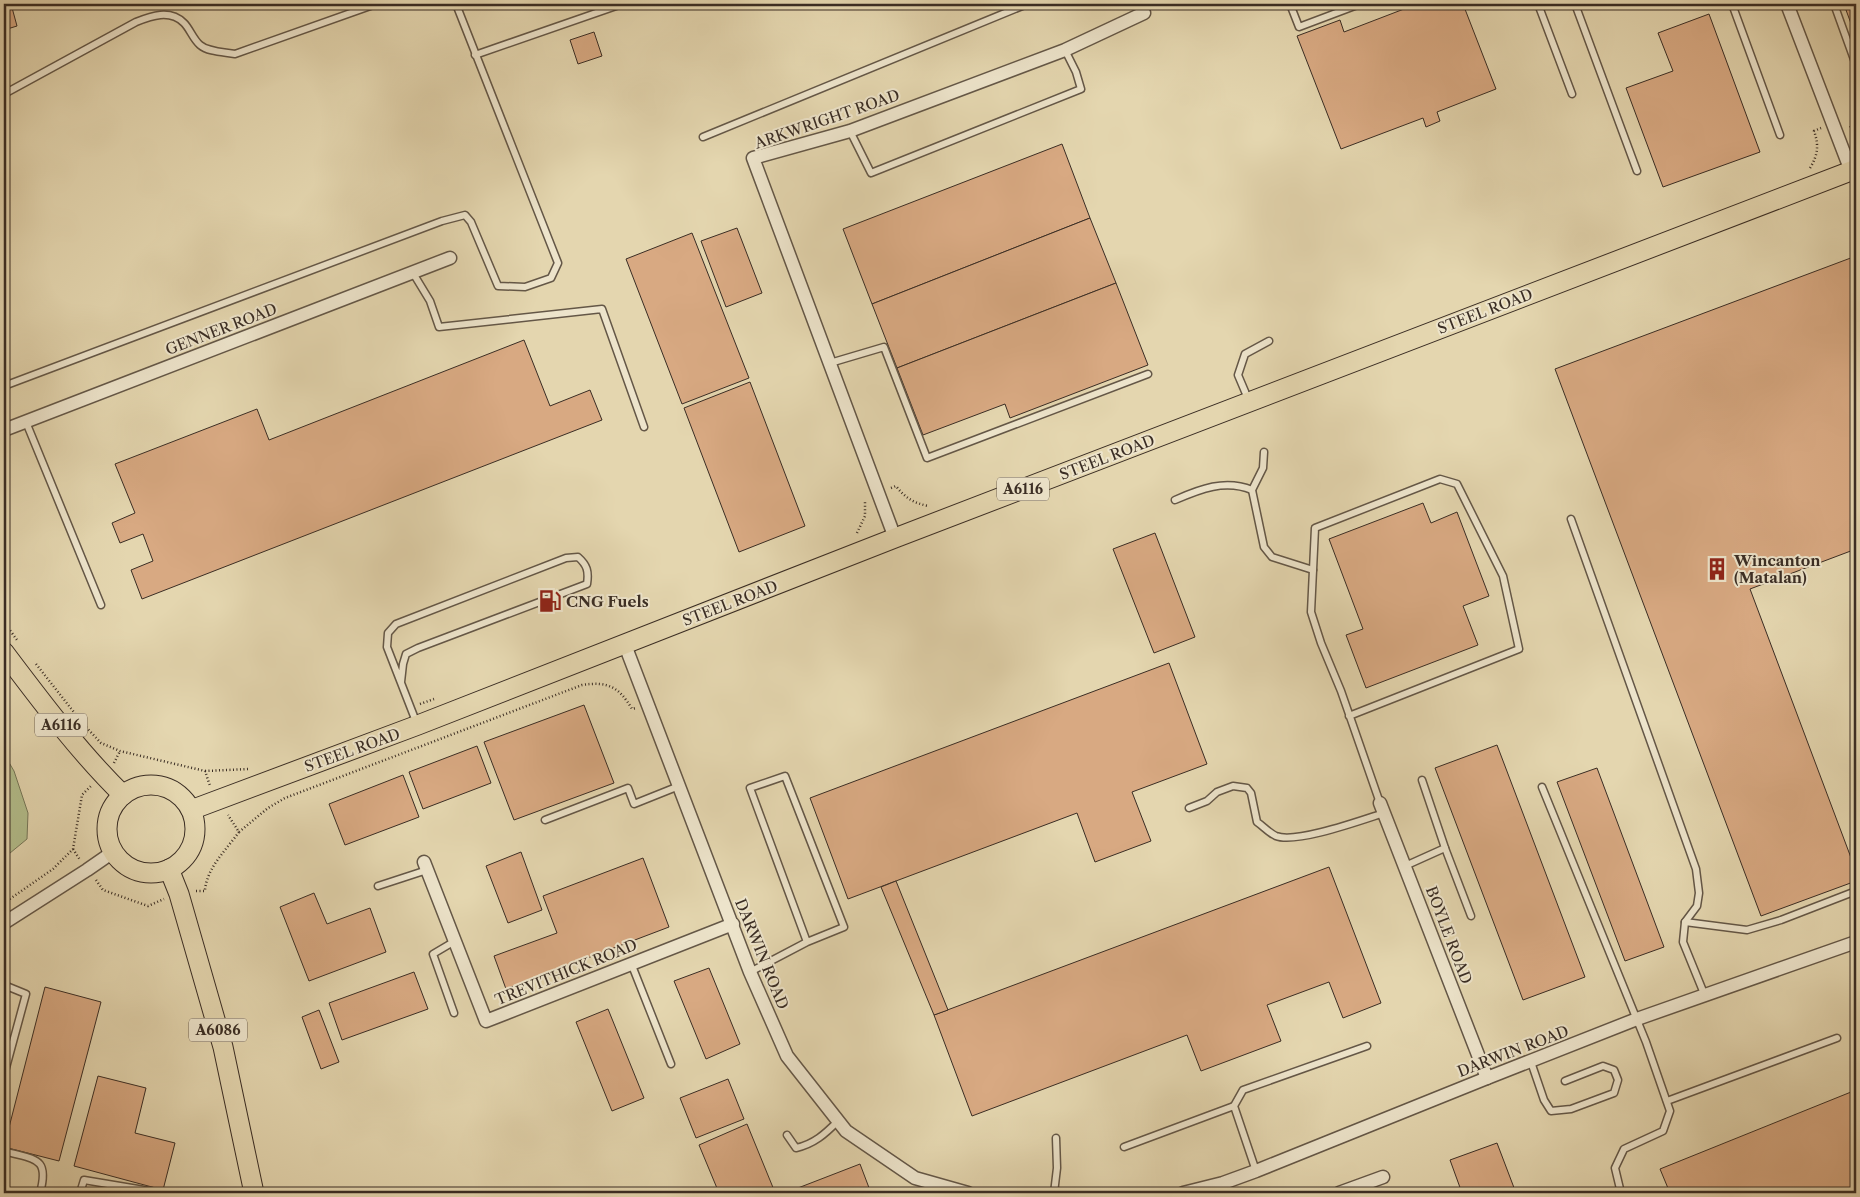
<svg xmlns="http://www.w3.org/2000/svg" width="1860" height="1197" font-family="'Libre Caslon Text',serif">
	<rect width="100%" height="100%" fill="#e4d6af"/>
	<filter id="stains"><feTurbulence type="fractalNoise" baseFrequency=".004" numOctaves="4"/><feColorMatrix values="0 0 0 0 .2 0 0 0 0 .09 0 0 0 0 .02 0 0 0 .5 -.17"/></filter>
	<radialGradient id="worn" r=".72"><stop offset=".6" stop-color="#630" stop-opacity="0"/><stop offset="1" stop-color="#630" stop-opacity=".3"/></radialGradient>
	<!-- green -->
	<path fill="#b3be8c" stroke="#767658" d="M4 754 14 771 28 813 27 839 4 858Z"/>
	<!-- building -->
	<g fill="#d8a982" stroke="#3a2d24">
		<path d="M4 4H11L17 26 4 30Z"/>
		<path d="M1417 4H1463L1496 89 1437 112 1440 121 1426 127 1423 118 1341 149 1297 36 1340 20 1344 32Z"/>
		<path d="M1856 6V37L1846 10Z"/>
		<path d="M1709 14 1760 152 1663 187 1626 88 1673 71 1658 33Z"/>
		<path d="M594 32 602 56 578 64 570 40Z"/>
		<path d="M1062 144 1090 218 872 304 843 229Z"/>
		<path d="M1090 218 1116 283 897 368 872 304Z"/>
		<path d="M737 228 762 293 726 307 701 241Z"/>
		<path d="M692 233 749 378 682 404 626 259Z"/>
		<path d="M1856 256V549L1750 589 1856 871V881L1761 916 1555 369Z"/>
		<path d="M1116 283 1148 365 1010 418 1005 404 923 435 897 368Z"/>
		<path d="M524 340 550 406 590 390 602 420 142 599 131 570 153 561 143 534 120 543 112 523 135 513 115 464 257 409 269 440Z"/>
		<path d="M750 382 805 526 739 552 684 408Z"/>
		<path d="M1423 503 1431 523 1457 512 1489 596 1463 606 1478 645 1366 688 1346 635 1363 629 1329 539Z"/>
		<path d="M1155 533 1195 637 1154 653 1113 549Z"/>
		<path d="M1169 663 1207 764 1132 792 1151 841 1095 862 1077 813 848 899 810 798Z"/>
		<path d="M584 705 614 783 514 820 484 742Z"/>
		<path d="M1497 745 1585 977 1523 1000 1435 768Z"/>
		<path d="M477 746 491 783 423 809 409 772Z"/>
		<path d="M1597 768 1664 947 1625 961 1557 782Z"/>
		<path d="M403 775 419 817 345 845 329 804Z"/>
		<path d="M521 852 542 910 508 923 486 866Z"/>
		<path d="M643 858 669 927 506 989 494 956 557 933 543 896Z"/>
		<path d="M1329 867 1381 1003 1343 1018 1329 982 1267 1005 1281 1041 1201 1071 1187 1035 972 1116 934 1015Z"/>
		<path d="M896 881 948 1010 934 1015 881 887Z"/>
		<path d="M314 893 327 924 370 908 386 952 309 981 280 907Z"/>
		<path d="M709 968 740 1044 706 1059 674 981Z"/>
		<path d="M414 972 428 1009 342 1040 329 1003Z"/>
		<path d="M45 987 101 1002 59 1161 4 1147Z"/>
		<path d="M608 1009 644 1098 612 1111 576 1022Z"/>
		<path d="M319 1010 339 1062 321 1069 302 1017Z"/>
		<path d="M98 1076 146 1088 135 1133 175 1143 163 1190 74 1166Z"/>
		<path d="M728 1079 744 1119 696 1138 680 1098Z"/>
		<path d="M1856 1090V1193H1670L1660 1169Z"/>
		<path d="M747 1124 774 1190 766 1193H719L699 1145Z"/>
		<path d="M1497 1143 1516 1193H1462L1450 1160Z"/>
		<path d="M860 1164 871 1193H785Z"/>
	</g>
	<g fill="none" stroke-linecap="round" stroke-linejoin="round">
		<defs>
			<g id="lane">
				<path d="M1290 4 1299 27 1360 4"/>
				<path d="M1538 4 1572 94"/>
				<path d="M1575 4 1637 171"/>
				<path d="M1732 4 1780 135"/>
				<path d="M1834 4 1856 65"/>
				<path d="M475 55 622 4"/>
				<path d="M4 94 136 22C151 16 170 9 184 23 190 29 193 39 200 45 208 52 224 52 235 54L376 4"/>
				<path d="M850 131 871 173 1081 89 1076 72 1065 50"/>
				<path d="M703 137 1027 4"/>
				<path d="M413 273 430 301 439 327 602 309 644 427"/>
				<path d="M830 363 884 347 927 458 1148 374"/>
				<path d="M4 386 442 221 465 215 471 222 498 286 525 287 551 278 558 263 456 4"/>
				<path d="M1249 401 1238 375 1245 354 1269 341"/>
				<path d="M26 422 101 605"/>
				<path d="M1264 452 1263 468 1252 490 1264 547 1272 557 1313 570"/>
				<path d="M1175 500C1200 489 1225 479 1252 490"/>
				<path d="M1571 519 1696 869 1699 893 1697 906 1685 922 1683 942 1705 996"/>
				<path d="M1856 647V651"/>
				<path d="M401 682 403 664 406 654 418 648 587 584C589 571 587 565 578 557L566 558 396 624 388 633 387 647 417 724"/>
				<path d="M1349 716 1519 649 1503 576 1457 484 1440 479 1315 528 1311 612 1321 643 1341 691 1380 803"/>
				<path d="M1542 787 1646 1042 1670 1111 1663 1131 1624 1149 1615 1168 1621 1193"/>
				<path d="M1189 808 1207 801 1217 792 1233 786 1247 788 1251 793 1257 822C1263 826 1269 833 1276 836 1296 844 1362 820 1384 813"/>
				<path d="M545 820 628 788 634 804 679 786"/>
				<path d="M1445 848 1471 916"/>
				<path d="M1405 866 1445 848 1422 780"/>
				<path d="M378 886 427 870"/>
				<path d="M1685 922 1747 930 1781 920 1856 891"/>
				<path d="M631 963 671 1064"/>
				<path d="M750 972 807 942 750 788 785 776 844 927 807 942"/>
				<path d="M4 985 26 994 4 1075"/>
				<path d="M454 1013 433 954 455 941"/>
				<path d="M1531 1062 1544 1100 1551 1111 1571 1109 1614 1093 1618 1080 1614 1070 1603 1066 1565 1081"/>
				<path d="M1667 1101 1837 1038"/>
				<path d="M787 1135 796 1148C814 1144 825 1134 838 1121"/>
				<path d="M1124 1147 1234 1106"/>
				<path d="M4 1151C34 1160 50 1156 40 1193"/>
				<path d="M1256 1171 1234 1106 1243 1090 1367 1046"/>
				<path d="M80 1193 84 1180 162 1193"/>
				<path d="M1054 1193 1057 1168 1056 1138"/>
			</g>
			<g id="street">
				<path d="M1787 4 1851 171"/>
				<path d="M4 430 450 258"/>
				<path d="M895 538 753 158 850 131 1065 50 1144 13"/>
				<path d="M625 645 750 972 787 1056 846 1131 915 1178 968 1193"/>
				<path d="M1380 803 1487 1078"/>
				<path d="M424 862 486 1021 733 924"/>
				<path d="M4 923 87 870 113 852"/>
				<path d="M1183 1193 1223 1183 1256 1171 1487 1078 1637 1019 1856 942"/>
				<path d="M1339 1193 1383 1177"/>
			</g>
			<g id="primary">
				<path d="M4 652C41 701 79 752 123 795"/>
				<circle cx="151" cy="829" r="44"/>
				<path d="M191 810 418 725 895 538 1856 169"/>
				<path d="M169 869 179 894 223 1047 254 1193"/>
			</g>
		</defs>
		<!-- lane casing -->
		<use href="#lane" stroke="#645747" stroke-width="9"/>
		<!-- street casing -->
		<use href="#street" stroke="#645747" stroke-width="15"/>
		<!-- primary casing -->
		<use href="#primary" stroke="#3a2d24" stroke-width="21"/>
		<!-- path -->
		<g stroke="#3a2d24" stroke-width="2.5" stroke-dasharray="1 2.5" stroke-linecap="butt">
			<path d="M1850 126 1856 134"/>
			<path d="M1810 168C1818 155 1819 145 1814 131L1821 128"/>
			<path d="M891 488 896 486C905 498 914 503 928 506"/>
			<path d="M857 533 865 516V501"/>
			<path d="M4 622 17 640"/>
			<path d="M36 664 84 725 101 743 120 751 205 771 210 786"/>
			<path d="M420 704 434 699"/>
			<path d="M114 763 120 751"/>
			<path d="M205 771 249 769"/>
			<path d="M239 832 268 808 285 798 582 685C608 681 619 687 632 709L636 708"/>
			<path d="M73 849 80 860"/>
			<path d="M96 880 103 890 148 906 164 899"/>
			<path d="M196 891H205C206 869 226 850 239 832L228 815"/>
			<path d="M4 903 53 869 73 849 82 795 91 786"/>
		</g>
		<!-- lane -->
		<use href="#lane" stroke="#ede4cb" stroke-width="6"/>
		<!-- street -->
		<use href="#street" stroke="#ede4cb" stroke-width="12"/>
		<!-- primary -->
		<use href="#primary" stroke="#e4d6af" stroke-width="19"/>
	</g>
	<!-- icons -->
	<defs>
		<symbol id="building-bare" viewBox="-9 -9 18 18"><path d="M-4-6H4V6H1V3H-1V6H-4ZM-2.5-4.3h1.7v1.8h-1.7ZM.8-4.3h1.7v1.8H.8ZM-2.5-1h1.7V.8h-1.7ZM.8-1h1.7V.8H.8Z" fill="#8f2418" stroke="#ede4cb" stroke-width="2.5" paint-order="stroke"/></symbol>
		<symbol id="fuel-bare" viewBox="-9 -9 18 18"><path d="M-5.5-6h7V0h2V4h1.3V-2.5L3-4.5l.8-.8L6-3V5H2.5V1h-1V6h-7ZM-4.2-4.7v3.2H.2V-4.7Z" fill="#8f2418" stroke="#ede4cb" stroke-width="2.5" paint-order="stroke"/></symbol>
	</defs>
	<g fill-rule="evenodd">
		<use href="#building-bare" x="1701" y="553" width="32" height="32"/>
		<use href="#fuel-bare" x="534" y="585" width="32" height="32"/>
	</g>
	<g text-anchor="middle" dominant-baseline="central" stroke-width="4" stroke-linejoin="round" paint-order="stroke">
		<!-- shield labels -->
		<g fill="#ede4cb" stroke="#706456" stroke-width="1">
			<rect x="997" y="477.5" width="52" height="23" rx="4"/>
			<rect x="35" y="713.5" width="52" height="23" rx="4"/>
			<rect x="189" y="1018.5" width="58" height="23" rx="4"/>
		</g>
		<g font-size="14" font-weight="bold" fill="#3a2d24">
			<text x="1023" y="489">A6116</text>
			<text x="61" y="725">A6116</text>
			<text x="218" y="1030">A6086</text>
		</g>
		<!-- street labels -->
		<g font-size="15" fill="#3a2d24" stroke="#ede4cb">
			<text transform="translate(827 119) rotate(-19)">ARKWRIGHT ROAD</text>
			<text transform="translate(1485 311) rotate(-21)">STEEL ROAD</text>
			<text transform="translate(221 329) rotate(-21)">GENNER ROAD</text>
			<text transform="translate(1107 457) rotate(-21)">STEEL ROAD</text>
			<text transform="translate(730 603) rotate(-21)">STEEL ROAD</text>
			<text transform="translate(352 750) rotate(-20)">STEEL ROAD</text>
			<text transform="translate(1449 935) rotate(69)">BOYLE ROAD</text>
			<text transform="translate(762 954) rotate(68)">DARWIN ROAD</text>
			<text transform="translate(566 972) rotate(-22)">TREVITHICK ROAD</text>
			<text transform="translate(1513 1051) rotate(-21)">DARWIN ROAD</text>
		</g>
		<!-- poi labels -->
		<g font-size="15" font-weight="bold" fill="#3a2d24" stroke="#ede4cb" text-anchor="start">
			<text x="1734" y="560">Wincanton<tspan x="1734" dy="17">(Matalan)</tspan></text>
			<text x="566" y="601">CNG Fuels</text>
		</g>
	</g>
	<!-- margin -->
	<rect width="1860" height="1197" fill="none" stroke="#e4d6af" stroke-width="20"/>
	<rect x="5" y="5" width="1850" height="1187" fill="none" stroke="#3a2d24" stroke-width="2.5"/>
	<rect x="10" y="10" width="1840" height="1177" fill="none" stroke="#3a2d24"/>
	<rect width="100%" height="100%" filter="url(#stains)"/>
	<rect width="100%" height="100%" fill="url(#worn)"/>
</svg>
